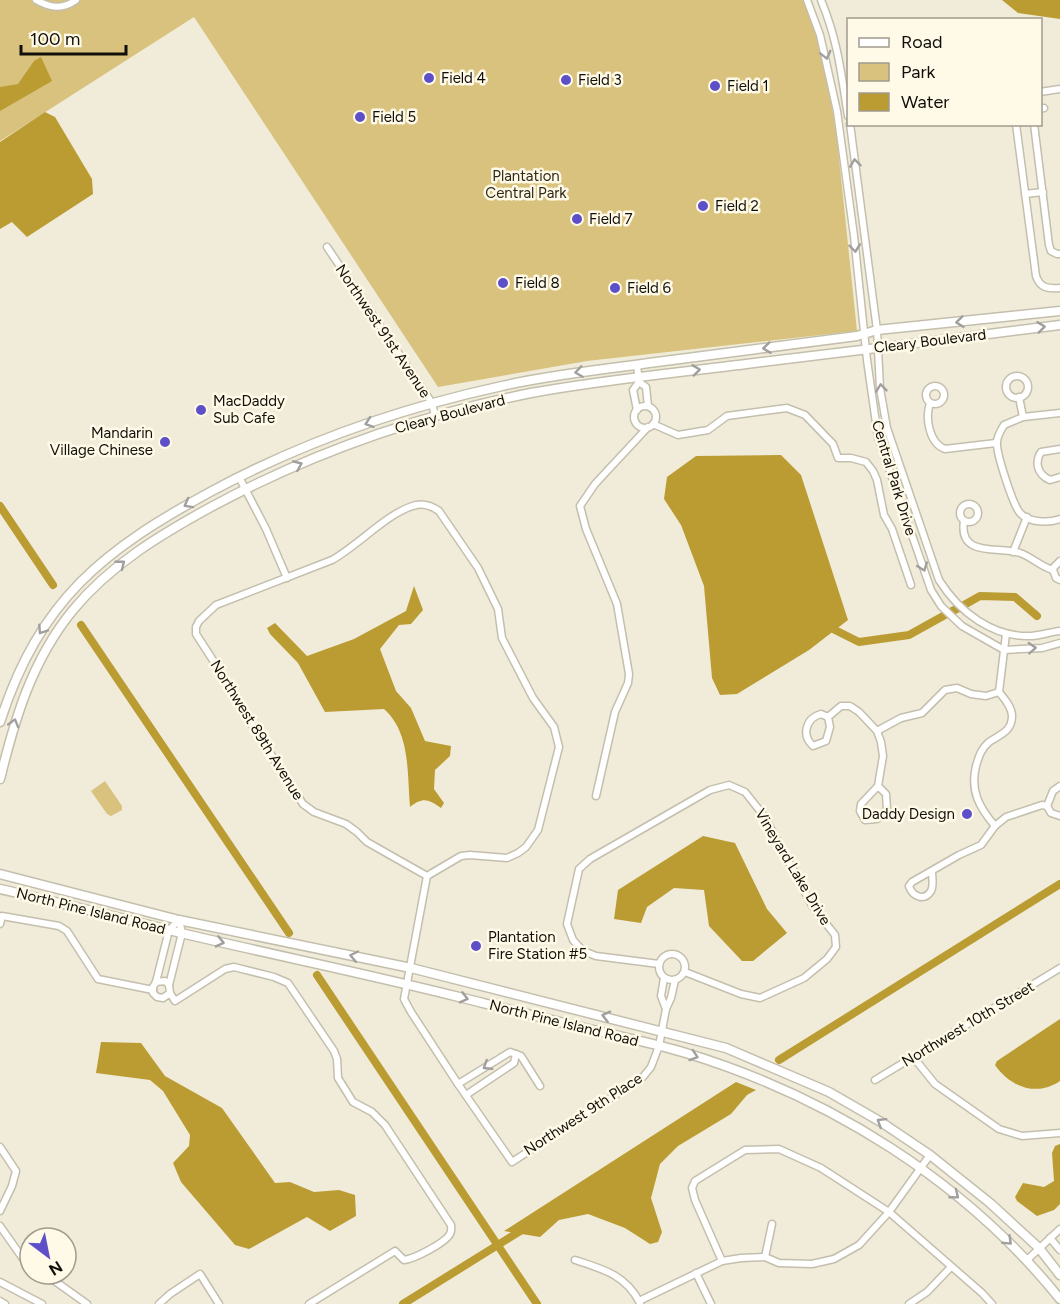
<svg xmlns="http://www.w3.org/2000/svg" width="1060" height="1304" font-family="Figtree,sans-serif">
	<rect width="100%" height="100%" fill="#f1ecd9"/>
	<!-- green -->
	<g fill="#d8c27e">
		<path d="M0 0H803L818 36 836 129 857 331 587 361 438 387 194 17 0 141Z"/>
		<path d="M105 781 122 806V810L111 816 107 814 91 791Z"/>
	</g>
	<!-- water -->
	<g fill="#ba9c33">
		<path d="M1002 0H1060V19L1018 13Z"/>
		<path d="M41 57 52 81 0 111V87L18 84 34 61Z"/>
		<path d="M45 112 55 117 92 179 93 194 27 237 12 222 0 229V142Z"/>
		<path d="M781 455 801 475 848 620 809 650 737 694 720 695 712 678 704 586 681 525 664 499 667 477 696 456Z"/>
		<path d="M414 586 423 610 411 624 399 625 380 649 396 691 411 708 425 741 451 746 450 756 435 770 434 789 444 803 441 808C428 799 423 797 410 807 407 774 411 733 384 709L325 712 298 663 270 634 267 628 275 623 307 656 354 639 406 611Z"/>
		<path d="M703 836 735 843 767 909 787 933 753 961H742L709 926 704 890 674 888 647 907 641 923 614 919 618 890Z"/>
		<path d="M1060 1019V1081C1037 1097 1010 1087 995 1065L997 1061Z"/>
		<path d="M101 1042 141 1043 165 1076 222 1108 275 1183 290 1182 314 1192 339 1190 355 1195 356 1216 330 1231 307 1217 249 1249 235 1245 181 1182 173 1163 189 1146 190 1135 163 1091 150 1080 96 1073Z"/>
		<path d="M736 1082 756 1090 747 1095 731 1114 678 1146 660 1164 651 1198 662 1232 658 1242 650 1244 625 1228 588 1214 559 1220 540 1237 504 1231Z"/>
		<path d="M1060 1144V1204L1054 1210 1037 1216 1017 1201 1015 1197 1023 1183 1044 1187 1054 1181 1052 1153 1055 1146Z"/>
	</g>
	<g fill="none" stroke-linecap="round" stroke-linejoin="round">
		<!-- canal -->
		<g stroke="#ba9c33" stroke-width="8">
			<path d="M0 506 53 585"/>
			<path d="M964 605 980 596 1015 597 1037 616"/>
			<path d="M952 611 957 609"/>
			<path d="M81 625 289 933"/>
			<path d="M835 630 859 642 909 635 945 615"/>
			<path d="M317 975 537 1304"/>
			<path d="M779 1060 1060 884"/>
			<path d="M403 1304 525 1228"/>
		</g>
		<defs>
			<g id="street">
				<path d="M36 0C50 8 62 10 76 0"/>
				<path d="M807 0 820 35 837 111 854 236 867 360 878 437 931 590 941 606 962 626 1004 650 1042 648 1060 643"/>
				<path d="M821 0C838 41 841 73 848 116"/>
				<path d="M1040 92 1060 89"/>
				<path d="M1040 109 1044 108"/>
				<path d="M850 124 877 330 880 388 887 428 939 580C959 612 993 638 1032 636 1041 635 1051 632 1060 631"/>
				<path d="M1016 124 1036 276C1040 288 1048 289 1060 288"/>
				<path d="M1034 124 1049 245 1051 251 1057 254H1060"/>
				<path d="M1025 194 1043 192"/>
				<path d="M327 247 432 403 435 416"/>
				<path d="M637 365 639 382 646 387 648 406"/>
				<circle cx="1017" cy="387" r="11"/>
				<circle cx="935" cy="395" r="9"/>
				<path d="M1019 397 1023 417"/>
				<path d="M930 403C925 418 929 443 945 449L996 443"/>
				<circle cx="645" cy="417" r="11"/>
				<path d="M637 410 633 390 639 382"/>
				<path d="M1060 413 1023 417 1004 425C1001 430 997 436 997 442 996 453 1013 505 1020 513 1029 523 1049 523 1060 519"/>
				<path d="M653 424 678 435 708 430 727 416 787 408 805 415 833 444 838 458H851L866 462 873 471 877 480 884 515 892 529 911 585"/>
				<path d="M1060 449 1041 452C1034 463 1038 475 1050 480L1060 477"/>
				<path d="M239 477 266 529 287 578"/>
				<circle cx="969" cy="513" r="9"/>
				<path d="M964 521C958 558 999 546 1020 553 1032 557 1041 567 1053 570"/>
				<path d="M1013 552 1027 517"/>
				<path d="M1053 570 1056 578 1060 580"/>
				<path d="M1053 570 1054 567 1060 561"/>
				<path d="M999 692 1006 634"/>
				<path d="M828 717 830 727 826 741 813 746C801 735 806 718 821 714L828 717 841 706H850L859 712 877 731 881 742 883 756 878 786 861 804 860 811 865 820 877 819 887 810 886 794 878 786"/>
				<path d="M877 731 901 718 922 713 945 690 957 688 971 694 986 696 999 692"/>
				<path d="M596 796 615 712 628 683 629 674 617 604 586 529 580 506 595 484 648 427"/>
				<path d="M1047 806 1053 791 1060 786"/>
				<path d="M1047 806 1051 813 1060 816"/>
				<path d="M995 826C979 807 970 791 976 766 979 756 981 749 989 742 999 735 1012 732 1012 716 1012 707 1004 698 999 692"/>
				<path d="M932 871C932 877 934 886 931 891 924 902 912 896 909 886L912 882 959 855 981 845 995 826 1006 817 1042 805 1047 806"/>
				<path d="M427 876 461 856 470 855 507 858 518 853 526 847 538 830 559 747 554 727 533 698 502 638 498 609 478 568 439 511C432 506 425 503 416 505 388 512 359 545 332 560L216 605 199 621 196 627V634L229 685 236 700 303 804 314 812 346 824 357 832 367 842 427 876 404 999 411 1012 458 1084 512 1162 643 1077 651 1067 659 1046 666 1009 671 998 675 980"/>
				<path d="M0 924 2 916 59 926 67 931 98 979 153 990"/>
				<circle cx="672" cy="967" r="13"/>
				<path d="M659 964 596 956 583 951 573 940 567 924 579 869 590 859 710 790 729 785 745 792 764 816 813 907 835 935 836 947 827 959 804 978 760 998 741 994 685 972"/>
				<path d="M664 978 661 996 666 1009"/>
				<path d="M156 982 169 930 179 920"/>
				<path d="M169 985 182 933 179 920"/>
				<path d="M170 993 163 998 157 997 153 993V987L156 982 165 981 169 985 170 993 175 1001 225 969 234 967 274 977 288 983 334 1051 337 1059 338 1078 353 1102 372 1112 385 1125 451 1225C451 1229 452 1230 450 1234 445 1243 414 1259 404 1260L395 1251 309 1304"/>
				<path d="M914 1058 935 1084 999 1129 1022 1136 1060 1133"/>
				<path d="M875 1080 1060 968"/>
				<path d="M458 1084 510 1052 521 1056 540 1086"/>
				<path d="M466 1095 514 1063 516 1054"/>
				<path d="M0 1147 16 1171 12 1186 0 1211"/>
				<path d="M0 1226 26 1263 30 1265"/>
				<path d="M1050 1238 1060 1250"/>
				<path d="M765 1257 772 1224"/>
				<path d="M575 1260C603 1269 626 1275 640 1303"/>
				<path d="M1027 1260 1060 1229"/>
				<path d="M722 1261 695 1200 692 1188 695 1181 745 1150 779 1149 821 1168 889 1212 982 1293 992 1304"/>
				<path d="M696 1273 711 1304"/>
				<path d="M45 1274 87 1304"/>
				<path d="M0 1282 42 1304"/>
				<path d="M0 1301 5 1304"/>
				<path d="M639 1301 722 1261 741 1258 765 1257 779 1263 812 1264 834 1259 859 1245 889 1212 930 1155"/>
				<path d="M159 1304 170 1294 200 1274 219 1304"/>
				<path d="M909 1304 927 1292 951 1267"/>
			</g>
			<g id="secondary">
				<path d="M0 722C40 599 103 550 212 491 303 442 401 408 502 386 550 375 600 370 649 363 718 354 788 345 857 336L877 330 1060 311"/>
				<path d="M0 779C15 718 32 660 73 610 110 565 160 535 211 507 311 453 420 415 531 393 602 380 675 373 746 364 851 351 955 339 1060 325"/>
				<path d="M0 874 179 920 411 968 726 1048 829 1092 881 1122 930 1155 990 1203 1039 1248 1060 1275"/>
				<path d="M0 889C61 903 121 918 181 933 274 955 367 974 459 997 503 1008 546 1019 589 1029 621 1037 654 1043 686 1053 830 1097 965 1181 1060 1299"/>
			</g>
		</defs>
		<!-- street casing -->
		<use href="#street" stroke="#c4bfad" stroke-width="9"/>
		<!-- secondary casing -->
		<use href="#secondary" stroke="#c4bfad" stroke-width="11"/>
		<!-- street -->
		<use href="#street" stroke="#fff" stroke-width="6"/>
		<!-- secondary -->
		<use href="#secondary" stroke="#fff" stroke-width="8"/>
	</g>
	<!-- one-way arrows -->
	<defs><path id="oneway-chevron" d="M-2-3.5L2.5 0L-2 3.5" fill="none" stroke-width="1.6" stroke-linecap="round" stroke-linejoin="round" transform="scale(1.5)"/></defs>
	<g stroke="#a09f9d">
		<use href="#oneway-chevron" transform="translate(826 55) rotate(76)"/>
		<use href="#oneway-chevron" transform="translate(855 163) rotate(-97)"/>
		<use href="#oneway-chevron" transform="translate(855 248) rotate(83)"/>
		<use href="#oneway-chevron" transform="translate(960 322) rotate(174)"/>
		<use href="#oneway-chevron" transform="translate(1041 327) rotate(-7)"/>
		<use href="#oneway-chevron" transform="translate(767 348) rotate(173)"/>
		<use href="#oneway-chevron" transform="translate(696 370) rotate(-7)"/>
		<use href="#oneway-chevron" transform="translate(579 372) rotate(172)"/>
		<use href="#oneway-chevron" transform="translate(881 388) rotate(-96)"/>
		<use href="#oneway-chevron" transform="translate(369 423) rotate(161)"/>
		<use href="#oneway-chevron" transform="translate(298 465) rotate(-23)"/>
		<use href="#oneway-chevron" transform="translate(188 504) rotate(151)"/>
		<use href="#oneway-chevron" transform="translate(121 564) rotate(-38)"/>
		<use href="#oneway-chevron" transform="translate(923 567) rotate(70)"/>
		<use href="#oneway-chevron" transform="translate(42 630) rotate(123)"/>
		<use href="#oneway-chevron" transform="translate(1032 648) rotate(-3)"/>
		<use href="#oneway-chevron" transform="translate(14 723) rotate(-74)"/>
		<use href="#oneway-chevron" transform="translate(220 942) rotate(13)"/>
		<use href="#oneway-chevron" transform="translate(354 956) rotate(-168)"/>
		<use href="#oneway-chevron" transform="translate(464 998) rotate(14)"/>
		<use href="#oneway-chevron" transform="translate(606 1016) rotate(-166)"/>
		<use href="#oneway-chevron" transform="translate(694 1056) rotate(18)"/>
		<use href="#oneway-chevron" transform="translate(487 1066) rotate(148)"/>
		<use href="#oneway-chevron" transform="translate(881 1122) rotate(-148)"/>
		<use href="#oneway-chevron" transform="translate(955 1195) rotate(39)"/>
		<use href="#oneway-chevron" transform="translate(1008 1241) rotate(44)"/>
	</g>
	<!-- markers -->
	<g fill="#5d4fc7" stroke="#fff9e7" stroke-width="2">
		<circle cx="429" cy="78" r="6"/>
		<circle cx="566" cy="80" r="6"/>
		<circle cx="715" cy="86" r="6"/>
		<circle cx="360" cy="117" r="6"/>
		<circle cx="703" cy="206" r="6"/>
		<circle cx="577" cy="219" r="6"/>
		<circle cx="503" cy="283" r="6"/>
		<circle cx="615" cy="288" r="6"/>
		<circle cx="201" cy="410" r="6"/>
		<circle cx="165" cy="442" r="6"/>
		<circle cx="967" cy="814" r="6"/>
		<circle cx="476" cy="946" r="6"/>
	</g>
	<g text-anchor="middle" dominant-baseline="central" stroke-width="5" stroke-linejoin="round" paint-order="stroke">
		<!-- poi labels -->
		<g font-size="15" fill="#110f09" stroke="#fff9e7" text-anchor="start">
			<text x="441" y="78">Field 4</text>
			<text x="578" y="80">Field 3</text>
			<text x="727" y="86">Field 1</text>
			<text x="372" y="117">Field 5</text>
			<text x="715" y="206">Field 2</text>
			<text x="589" y="219">Field 7</text>
			<text x="515" y="283">Field 8</text>
			<text x="627" y="288">Field 6</text>
			<text x="213" y="401">MacDaddy<tspan x="213" dy="17">Sub Cafe</tspan></text>
			<text x="153" y="433" text-anchor="end">Mandarin<tspan x="153" dy="17">Village Chinese</tspan></text>
			<text x="955" y="814" text-anchor="end">Daddy Design</text>
			<text x="488" y="937">Plantation<tspan x="488" dy="17">Fire Station #5</tspan></text>
		</g>
		<!-- park labels -->
		<g font-size="15" fill="#2f2917" stroke="#fff9e7">
			<text x="526" y="176">Plantation<tspan x="526" dy="17">Central Park</tspan></text>
		</g>
		<!-- street labels -->
		<g font-size="15" fill="#110f09" stroke="#fff9e7">
			<text transform="translate(383 331) rotate(56)">Northwest 91st Avenue</text>
			<text transform="translate(930 341) rotate(-7)">Cleary Boulevard</text>
			<text transform="translate(450 414) rotate(-15)">Cleary Boulevard</text>
			<text transform="translate(894 478) rotate(73)">Central Park Drive</text>
			<text transform="translate(257 730) rotate(58)">Northwest 89th Avenue</text>
			<text transform="translate(793 867) rotate(59)">Vineyard Lake Drive</text>
			<text transform="translate(91 911) rotate(14)">North Pine Island Road</text>
			<text transform="translate(564 1023) rotate(14)">North Pine Island Road</text>
			<text transform="translate(968 1024) rotate(-31)">Northwest 10th Street</text>
			<text transform="translate(583 1114) rotate(-33)">Northwest 9th Place</text>
		</g>
	</g>
	<!-- legend -->
	<rect x="847" y="18" width="195" height="108" fill="#fff9e7" stroke="#a09b8e" stroke-width="1.5"/>
	<rect x="859" y="38" width="30" height="9" fill="#ffffff" stroke="#a09b8e" stroke-width="1.5"/>
	<text x="901" y="48" font-size="18" fill="#110f09">Road</text>
	<rect x="859" y="63" width="30" height="18" fill="#d8c27e" stroke="#a09b8e" stroke-width="1.5"/>
	<text x="901" y="78" font-size="18" fill="#110f09">Park</text>
	<rect x="859" y="93" width="30" height="18" fill="#ba9c33" stroke="#a09b8e" stroke-width="1.5"/>
	<text x="901" y="108" font-size="18" fill="#110f09">Water</text>
	<!-- north arrow -->
	<g transform="translate(48 1256) rotate(148)"><circle r="28" fill="#fff9e7" stroke="#a09b8e" stroke-width="1.5"/>
	<path d="M0-4.5L10 22L0 15L-10 22Z" fill="#5d4fc7"/>
	<text y="-9" font-size="16" font-weight="bold" text-anchor="middle" fill="#110f09">N</text>
	</g>
	<!-- scale -->
	<path d="M21 45v9h105v-9" fill="none" stroke="#110f09" stroke-width="3"/>
	<text x="30" y="45" font-size="18" fill="#110f09" stroke="#fff9e7" stroke-width="4.5" paint-order="stroke">100 m</text>
</svg>
